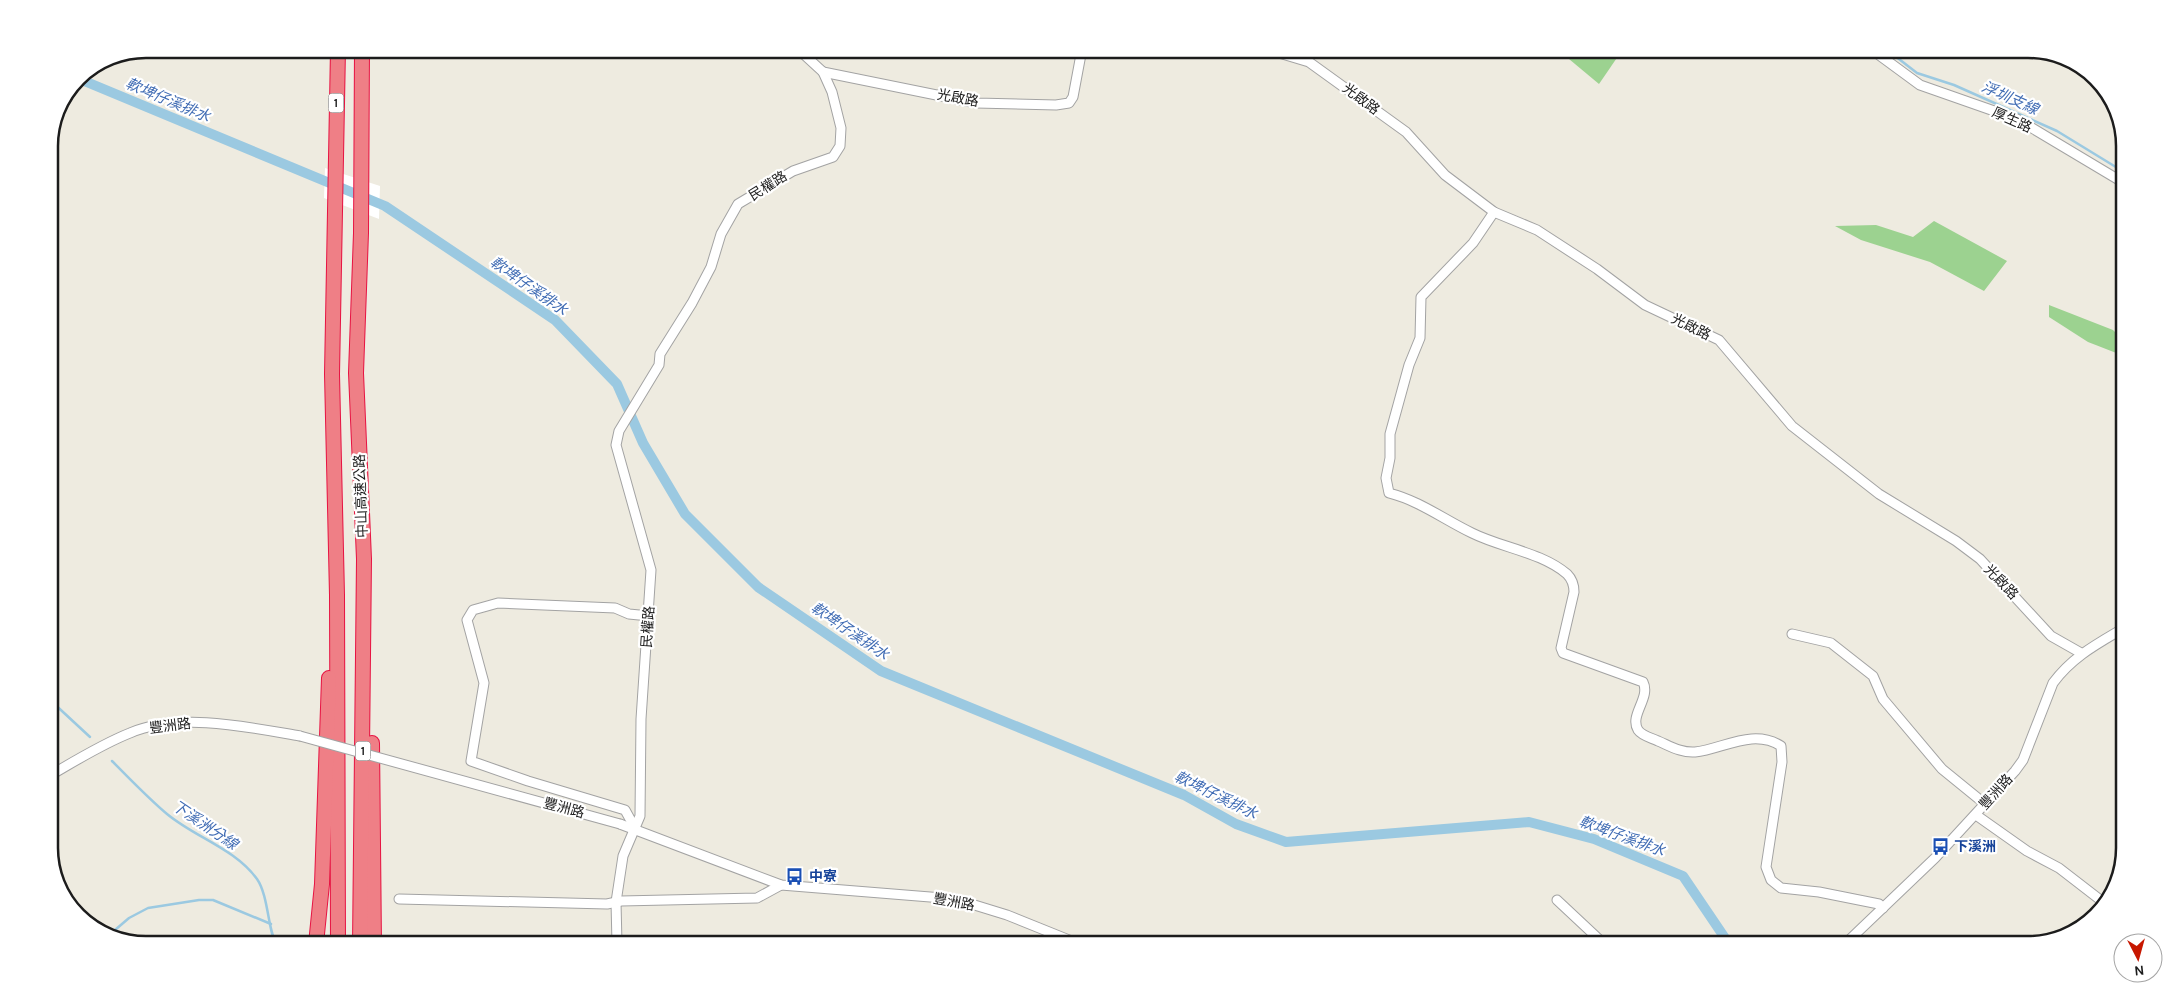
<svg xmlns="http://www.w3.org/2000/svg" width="2173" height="993" font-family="Karla,'Noto Sans TC',sans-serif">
	<rect width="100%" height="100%" fill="#eeebe0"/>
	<!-- forest -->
	<g fill="#9cd290">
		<path d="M1557 49H1623L1599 84Z"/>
		<path d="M1934 221 2007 261 1984 291 1930 262 1861 240 1835 226 1876 225 1913 237Z"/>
		<path d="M2049 305 2113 330 2124 341V356L2088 342 2049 317Z"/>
	</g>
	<!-- pier -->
	<path fill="#fff" d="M325 168 380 186 379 219 324 198Z"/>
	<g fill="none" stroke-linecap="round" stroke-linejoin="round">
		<!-- stream -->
		<g stroke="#9bc9e1" stroke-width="2.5">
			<path d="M1886 49 1917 73 1954 85 2057 131 2124 172"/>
			<path d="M49 699 90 737"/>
			<path d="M112 761C130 779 148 798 167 814 196 838 234 848 257 879 269 896 268 935 277 944"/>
			<path d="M108 936 129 918 148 908 199 900H213L271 924"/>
		</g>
		<!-- canal -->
		<path stroke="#9bc9e1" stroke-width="10" d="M77 78 385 206 555 320 617 384 643 443 685 514 758 587 881 671 1184 795 1236 824 1286 842 1529 822 1594 839 1683 876 1729 944"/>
		<defs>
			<g id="minor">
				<path d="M1266 49 1309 62 1406 132 1445 175 1494 212 1537 230 1597 269 1645 305 1719 340 1792 426 1879 494 1956 541 1980 559 2051 636 2081 653"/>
				<path d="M1871 49 1920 85 2017 119 2124 183"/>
				<path d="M823 72 976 103 1056 105 1069 103 1073 97 1082 49"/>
				<path d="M1494 212 1473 243 1421 297 1420 338 1409 365 1390 434V458L1386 478 1389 493C1420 501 1443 519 1472 533 1502 548 1541 552 1567 574 1572 579 1574 585 1574 592L1561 648 1563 653 1643 682C1651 698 1629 715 1638 730 1642 736 1652 738 1658 741 1670 746 1681 753 1695 752 1723 749 1753 728 1781 746L1782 762 1766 867 1771 880 1781 888 1819 892 1879 904 1883 908"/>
				<path d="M1792 634 1831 643 1873 676 1883 699 1942 769 1985 804"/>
				<path d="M49 776C75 761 102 744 130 733 180 712 248 727 300 736"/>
				<path d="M1976 815 2027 851 2059 868 2103 902"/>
				<path d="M620 824 781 885 955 899 1007 915 1079 944"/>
				<path d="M635 828 625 810 528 781 471 761 484 683 467 620 473 610 498 603 615 608 629 614 649 616"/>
				<path d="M399 899 607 904 621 901 757 898 781 885"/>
				<path d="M1557 900 1604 944"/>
				<path d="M617 944 616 902 623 856 640 816 641 719 651 570 616 445 619 431 659 365 660 354 692 303 711 267 721 234 738 204 793 171 833 157 840 146 841 128 832 92 823 72 798 49"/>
				<path d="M1845 944 1935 858 2015 771 2023 760 2053 683C2072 657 2097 644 2124 628"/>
			</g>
			<g id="highway">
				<path d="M338 49 332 374 337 595 338 944"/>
				<path d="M372 743 374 944"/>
				<path d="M316 944 322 884 329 678"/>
				<path d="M360 944 364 559 356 373 361 233 362 49"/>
			</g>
		</defs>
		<!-- minor casing -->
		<use href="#minor" stroke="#a3a3a3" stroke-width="11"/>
		<!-- highway casing -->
		<use href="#highway" stroke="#e71342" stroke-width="16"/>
		<!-- minor -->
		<use href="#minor" stroke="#fff" stroke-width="9"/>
		<!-- highway -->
		<use href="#highway" stroke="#ef7f86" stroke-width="14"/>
		<defs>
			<path id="minor-bridge" d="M300 736 620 824"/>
		</defs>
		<!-- minor-bridge casing -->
		<use href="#minor-bridge" stroke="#a3a3a3" stroke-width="11" stroke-linecap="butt"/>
		<!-- minor-bridge -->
		<use href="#minor-bridge" stroke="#fff" stroke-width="9"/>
	</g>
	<!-- icons -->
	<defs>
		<symbol id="bus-bare" viewBox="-9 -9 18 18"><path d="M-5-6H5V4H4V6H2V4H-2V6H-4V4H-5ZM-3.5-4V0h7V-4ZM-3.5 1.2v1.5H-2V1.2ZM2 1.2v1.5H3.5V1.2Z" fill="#1a4fb4" stroke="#fff" stroke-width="2.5" paint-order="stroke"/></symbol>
	</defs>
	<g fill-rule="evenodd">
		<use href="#bus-bare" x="1928" y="834" width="25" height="25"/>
		<use href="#bus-bare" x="782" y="864" width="25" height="25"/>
	</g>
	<g text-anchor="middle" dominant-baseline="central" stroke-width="4.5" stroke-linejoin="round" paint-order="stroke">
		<!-- shield labels -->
		<g fill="#fff" stroke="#606060" stroke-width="1">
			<rect x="328.5" y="93.5" width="15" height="19" rx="4"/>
			<rect x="355.5" y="741.5" width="15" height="19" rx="4"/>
		</g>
		<g font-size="12" font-weight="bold" fill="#1c1c1c">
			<text x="336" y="103">1</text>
			<text x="363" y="751">1</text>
		</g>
		<!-- street labels -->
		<g font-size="14" fill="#1c1c1c" stroke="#fff">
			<text transform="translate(958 98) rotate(10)">光啟路</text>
			<text transform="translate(1361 99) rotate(37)">光啟路</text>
			<text transform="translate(2012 120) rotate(24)">厚生路</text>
			<text transform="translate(768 186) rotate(-32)">民權路</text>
			<text transform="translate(1691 327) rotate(26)">光啟路</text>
			<text transform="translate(361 496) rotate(-92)">中山高速公路</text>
			<text transform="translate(2001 582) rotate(46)">光啟路</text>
			<text transform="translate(648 627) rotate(-86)">民權路</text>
			<text transform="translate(170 726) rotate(-7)">豐洲路</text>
			<text transform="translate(1996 792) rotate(-48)">豐洲路</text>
			<text transform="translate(564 808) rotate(15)">豐洲路</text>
			<text transform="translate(954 902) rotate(10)">豐洲路</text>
		</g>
		<!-- transit labels -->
		<g font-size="14" font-weight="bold" fill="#164399" stroke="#fff" text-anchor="start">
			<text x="1954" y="846">下溪洲</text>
			<text x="809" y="876">中寮</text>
		</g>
		<!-- water labels -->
		<g font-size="15" font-style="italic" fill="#406cb4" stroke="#fff">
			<text transform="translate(2010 98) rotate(24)">浮圳支線</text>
			<text transform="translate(168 100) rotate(23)">軟埤仔溪排水</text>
			<text transform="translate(529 286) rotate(35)">軟埤仔溪排水</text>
			<text transform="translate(850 631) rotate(34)">軟埤仔溪排水</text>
			<text transform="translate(1216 795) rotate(26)">軟埤仔溪排水</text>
			<text transform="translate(205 825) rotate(34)">下溪洲分線</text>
			<text transform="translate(1622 836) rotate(20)">軟埤仔溪排水</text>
		</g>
	</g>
	<!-- crop -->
	<path d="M0 0H2173V993H0ZM146 58H2028A88 88 0 0 1 2116 146V848A88 88 0 0 1 2028 936H146A88 88 0 0 1 58 848V146A88 88 0 0 1 146 58Z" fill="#fff" fill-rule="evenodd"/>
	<path fill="none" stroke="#1c1c1c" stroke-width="2.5" d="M146 58H2028A88 88 0 0 1 2116 146V848A88 88 0 0 1 2028 936H146A88 88 0 0 1 58 848V146A88 88 0 0 1 146 58Z"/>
	<!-- north arrow -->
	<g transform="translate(2138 958) rotate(174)"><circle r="24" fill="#ffffff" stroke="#a4a4a4"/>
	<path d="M0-4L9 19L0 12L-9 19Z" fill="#c71700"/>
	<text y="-8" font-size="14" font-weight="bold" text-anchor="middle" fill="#1c1c1c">N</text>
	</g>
</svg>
